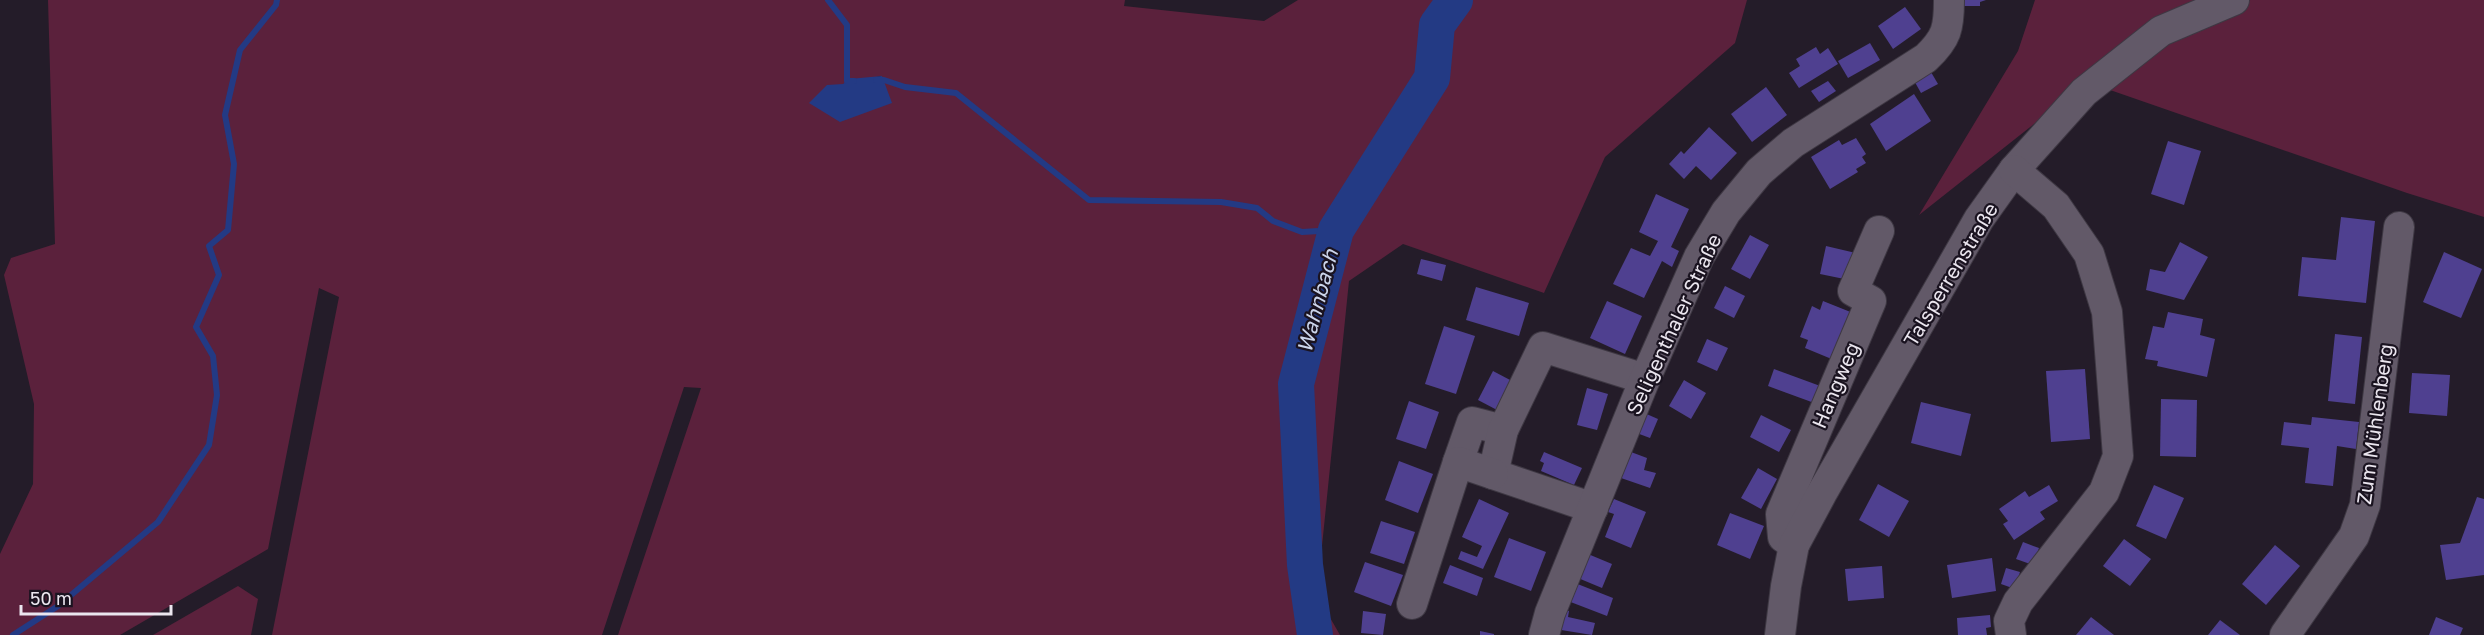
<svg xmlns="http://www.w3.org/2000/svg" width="2484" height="635" font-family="'Golos Text',sans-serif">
	<rect width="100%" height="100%" fill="#241c29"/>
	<!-- green -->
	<g fill="#5b213c" fill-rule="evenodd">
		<path d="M48 0H1125L1124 6 1264 21 1298 0H1747L1735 43 1605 157 1544 293 1403 244 1349 281 1317 595 1340 635H618L701 388 684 387 602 635H272L339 297 319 288 268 549 120 635H0V554L33 484 34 404 4 275 11 258 55 244ZM881 76 884 83 843 84Z"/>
		<path d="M2035 0H2484V217L2407 193 2087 82 1919 215 2018 51Z"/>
		<path d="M238 586 258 599 251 635H153Z"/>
	</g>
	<!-- water -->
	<path fill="#233a84" d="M882 76 892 103 840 122 809 103 827 85 843 84 849 79Z"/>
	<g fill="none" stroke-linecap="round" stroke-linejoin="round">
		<!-- stream -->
		<g stroke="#233a84" stroke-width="6">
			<path d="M828 0 847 25V81H854"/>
			<path d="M876 80H884L905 87 956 93 1089 200 1221 202 1257 208 1273 221 1302 232 1336 230"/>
			<path d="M13 635 58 606 158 522 209 445 217 395 213 356 196 327 219 275 209 246 228 230 234 164 225 115 240 50 276 5 277 0"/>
		</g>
		<!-- river -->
		<path stroke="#233a84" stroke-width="36" d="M1315 635 1305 565 1296 384 1336 230 1432 78 1437 25 1455 0"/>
	</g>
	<!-- building -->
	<g fill="#4f4090">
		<path d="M1959 0H1986L1980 2V6H1959Z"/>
		<path d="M1905 7 1921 29 1893 49 1878 26Z"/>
		<path d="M1870 43 1880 60 1848 78 1838 61Z"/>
		<path d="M1816 47 1820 54 1828 48 1838 64 1799 88 1789 73 1800 66 1796 59Z"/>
		<path d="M1928 67 1938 84 1921 93 1912 77Z"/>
		<path d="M1828 81 1836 91 1819 102 1811 91Z"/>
		<path d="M1766 87 1787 115 1752 142 1731 114Z"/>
		<path d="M1914 94 1931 121 1886 151 1870 124Z"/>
		<path d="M1709 127 1737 153 1711 180 1696 166 1684 179 1669 164 1681 151 1684 154Z"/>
		<path d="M1856 138 1866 154 1862 157 1866 163 1856 169 1858 172 1830 189 1811 157 1839 140 1842 145Z"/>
		<path d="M2168 141 2201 151 2184 205 2151 194Z"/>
		<path d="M1656 194 1689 209 1671 247 1679 251 1672 267 1662 261 1644 298 1613 284 1631 248 1650 256 1658 241 1639 232Z"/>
		<path d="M2341 217 2375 221 2366 303 2298 296 2302 257 2336 260Z"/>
		<path d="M1750 235 1769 245 1750 279 1731 269Z"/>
		<path d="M2180 242 2208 257 2184 300 2146 290 2150 269 2165 272Z"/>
		<path d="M1826 246 1860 254 1854 281 1820 274Z"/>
		<path d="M2444 252 2482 269 2461 318 2423 302Z"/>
		<path d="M1421 259 1446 265 1442 281 1417 274Z"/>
		<path d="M1725 286 1745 296 1734 318 1714 308Z"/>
		<path d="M1476 287 1529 303 1519 336 1466 320Z"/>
		<path d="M1607 301 1642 316 1625 354 1590 338Z"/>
		<path d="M1823 301 1853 313 1834 360 1805 348 1808 340 1800 337 1812 306 1820 310Z"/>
		<path d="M2168 312 2203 319 2200 335 2215 339 2207 377 2157 366 2158 361 2145 359 2153 326 2164 328Z"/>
		<path d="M1444 326 1475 336 1456 394 1425 384Z"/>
		<path d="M2335 334 2362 337 2355 404 2328 401Z"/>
		<path d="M1707 339 1728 348 1717 371 1697 362Z"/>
		<path d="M1774 369 1823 387 1817 404 1768 386Z"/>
		<path d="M2085 369 2090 439 2051 442 2046 371Z"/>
		<path d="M1493 371 1512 381 1497 410 1478 400Z"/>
		<path d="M2412 373 2450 375 2447 416 2409 413Z"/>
		<path d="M1684 380 1706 393 1691 419 1669 406Z"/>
		<path d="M1587 388 1608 394 1597 430 1577 425Z"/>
		<path d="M2161 399 2197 400 2196 457 2160 456Z"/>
		<path d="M1409 401 1439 412 1426 449 1396 439Z"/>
		<path d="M1921 402 1971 414 1961 456 1911 443Z"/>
		<path d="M1642 412 1658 419 1650 438 1634 432Z"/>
		<path d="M1761 415 1791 430 1779 452 1750 437Z"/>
		<path d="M2312 417 2359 422 2356 449 2337 446 2333 486 2305 483 2309 448 2281 445 2284 422 2311 425Z"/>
		<path d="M1544 452 1582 468 1574 485 1541 471 1544 463 1540 461Z"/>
		<path d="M1631 452 1647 458 1644 470 1656 473 1650 488 1621 478Z"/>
		<path d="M1399 461 1433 474 1418 513 1385 500Z"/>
		<path d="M1758 468 1777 479 1761 509 1741 498Z"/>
		<path d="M1878 484 1909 501 1889 537 1859 520Z"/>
		<path d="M2049 485 2058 501 2040 512 2045 519 2014 540 2003 524 2008 521 1999 509 2025 491 2029 497Z"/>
		<path d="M2154 485 2184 498 2166 539 2136 526Z"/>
		<path d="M2477 497 2484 499V575L2446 580 2440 545 2460 543Z"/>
		<path d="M1479 499 1509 513 1483 569 1458 559 1461 551 1477 557 1482 546 1462 537Z"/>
		<path d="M1614 499 1646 512 1631 548 1605 537 1614 514 1608 512Z"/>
		<path d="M1730 513 1764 526 1750 559 1717 545Z"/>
		<path d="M1381 521 1415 532 1404 564 1370 553Z"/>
		<path d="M1509 538 1546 552 1531 591 1494 577Z"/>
		<path d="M2124 539 2151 559 2130 586 2103 566Z"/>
		<path d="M2023 542 2039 548 2033 565 2016 559Z"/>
		<path d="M2275 545 2300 566 2266 605 2242 584Z"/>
		<path d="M1588 554 1612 564 1602 588 1578 578Z"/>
		<path d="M1992 558 1996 591 1952 598 1947 565Z"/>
		<path d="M1365 562 1403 575 1391 606 1354 592Z"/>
		<path d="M1450 565 1483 578 1477 596 1443 583Z"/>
		<path d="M1882 566 1884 598 1848 601 1845 569Z"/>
		<path d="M2006 568 2020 572 2015 589 2001 584Z"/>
		<path d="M1575 583 1613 598 1607 616 1568 601Z"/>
		<path d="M1559 609 1569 611 1568 617 1595 623 1592 635 1555 629Z"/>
		<path d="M1363 611 1386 614 1383 635 1361 633Z"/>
		<path d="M1990 615 1991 627 1986 628 1987 635H1958L1957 618Z"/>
		<path d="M2091 617 2114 635H2076Z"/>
		<path d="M2436 617 2463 628 2460 635H2429Z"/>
		<path d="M2220 620 2240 635H2208Z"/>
		<path d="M1480 631 1494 634V635H1480Z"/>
	</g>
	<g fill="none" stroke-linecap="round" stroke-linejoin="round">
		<defs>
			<g id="minor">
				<path d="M1458 462 1472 422 1503 430"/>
				<path d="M1593 508 1493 474 1503 430 1543 347 1645 379"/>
				<path d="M1794 545 1783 537 1781 514 1871 301 1853 291 1879 231"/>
				<path d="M1412 604 1458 462 1493 474"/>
				<path d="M1544 635 1550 613 1645 379 1699 257 1726 212 1759 172 1793 143 1926 58C1947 38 1949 28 1949 0"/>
				<path d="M1780 635 1786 586 1794 545 1823 491 1979 219 2014 170 2084 92 2161 31 2234 0"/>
				<path d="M2011 635 2009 621 2018 602 2104 492 2118 456 2107 312 2089 254 2056 206 2014 170"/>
				<path d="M2285 635 2354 536 2365 505 2399 227"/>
			</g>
		</defs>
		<!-- minor casing -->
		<use href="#minor" stroke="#3e3843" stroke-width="32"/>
		<!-- minor -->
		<use href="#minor" stroke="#625968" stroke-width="30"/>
	</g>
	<g text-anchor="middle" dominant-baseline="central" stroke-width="4.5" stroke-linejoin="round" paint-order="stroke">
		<!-- street labels -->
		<g font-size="20" fill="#ebe6ef" stroke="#1a1320">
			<text transform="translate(1950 274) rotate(-59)">Talsperrenstraße</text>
			<text transform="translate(1673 324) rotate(-65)">Seligenthaler Straße</text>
			<text transform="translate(1835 385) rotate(-67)">Hangweg</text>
			<text transform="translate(2374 424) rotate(-82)">Zum Mühlenberg</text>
		</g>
		<!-- water labels -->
		<g font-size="21" font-style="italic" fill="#ccd5eb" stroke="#1a1320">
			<text transform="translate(1317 301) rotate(-75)">Wahnbach</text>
		</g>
	</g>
	<!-- scale -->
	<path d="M21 605v9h150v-9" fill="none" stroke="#ebe6ef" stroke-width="3"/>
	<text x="30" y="605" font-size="18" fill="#ebe6ef" stroke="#1a1320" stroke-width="4.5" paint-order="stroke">50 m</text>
</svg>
